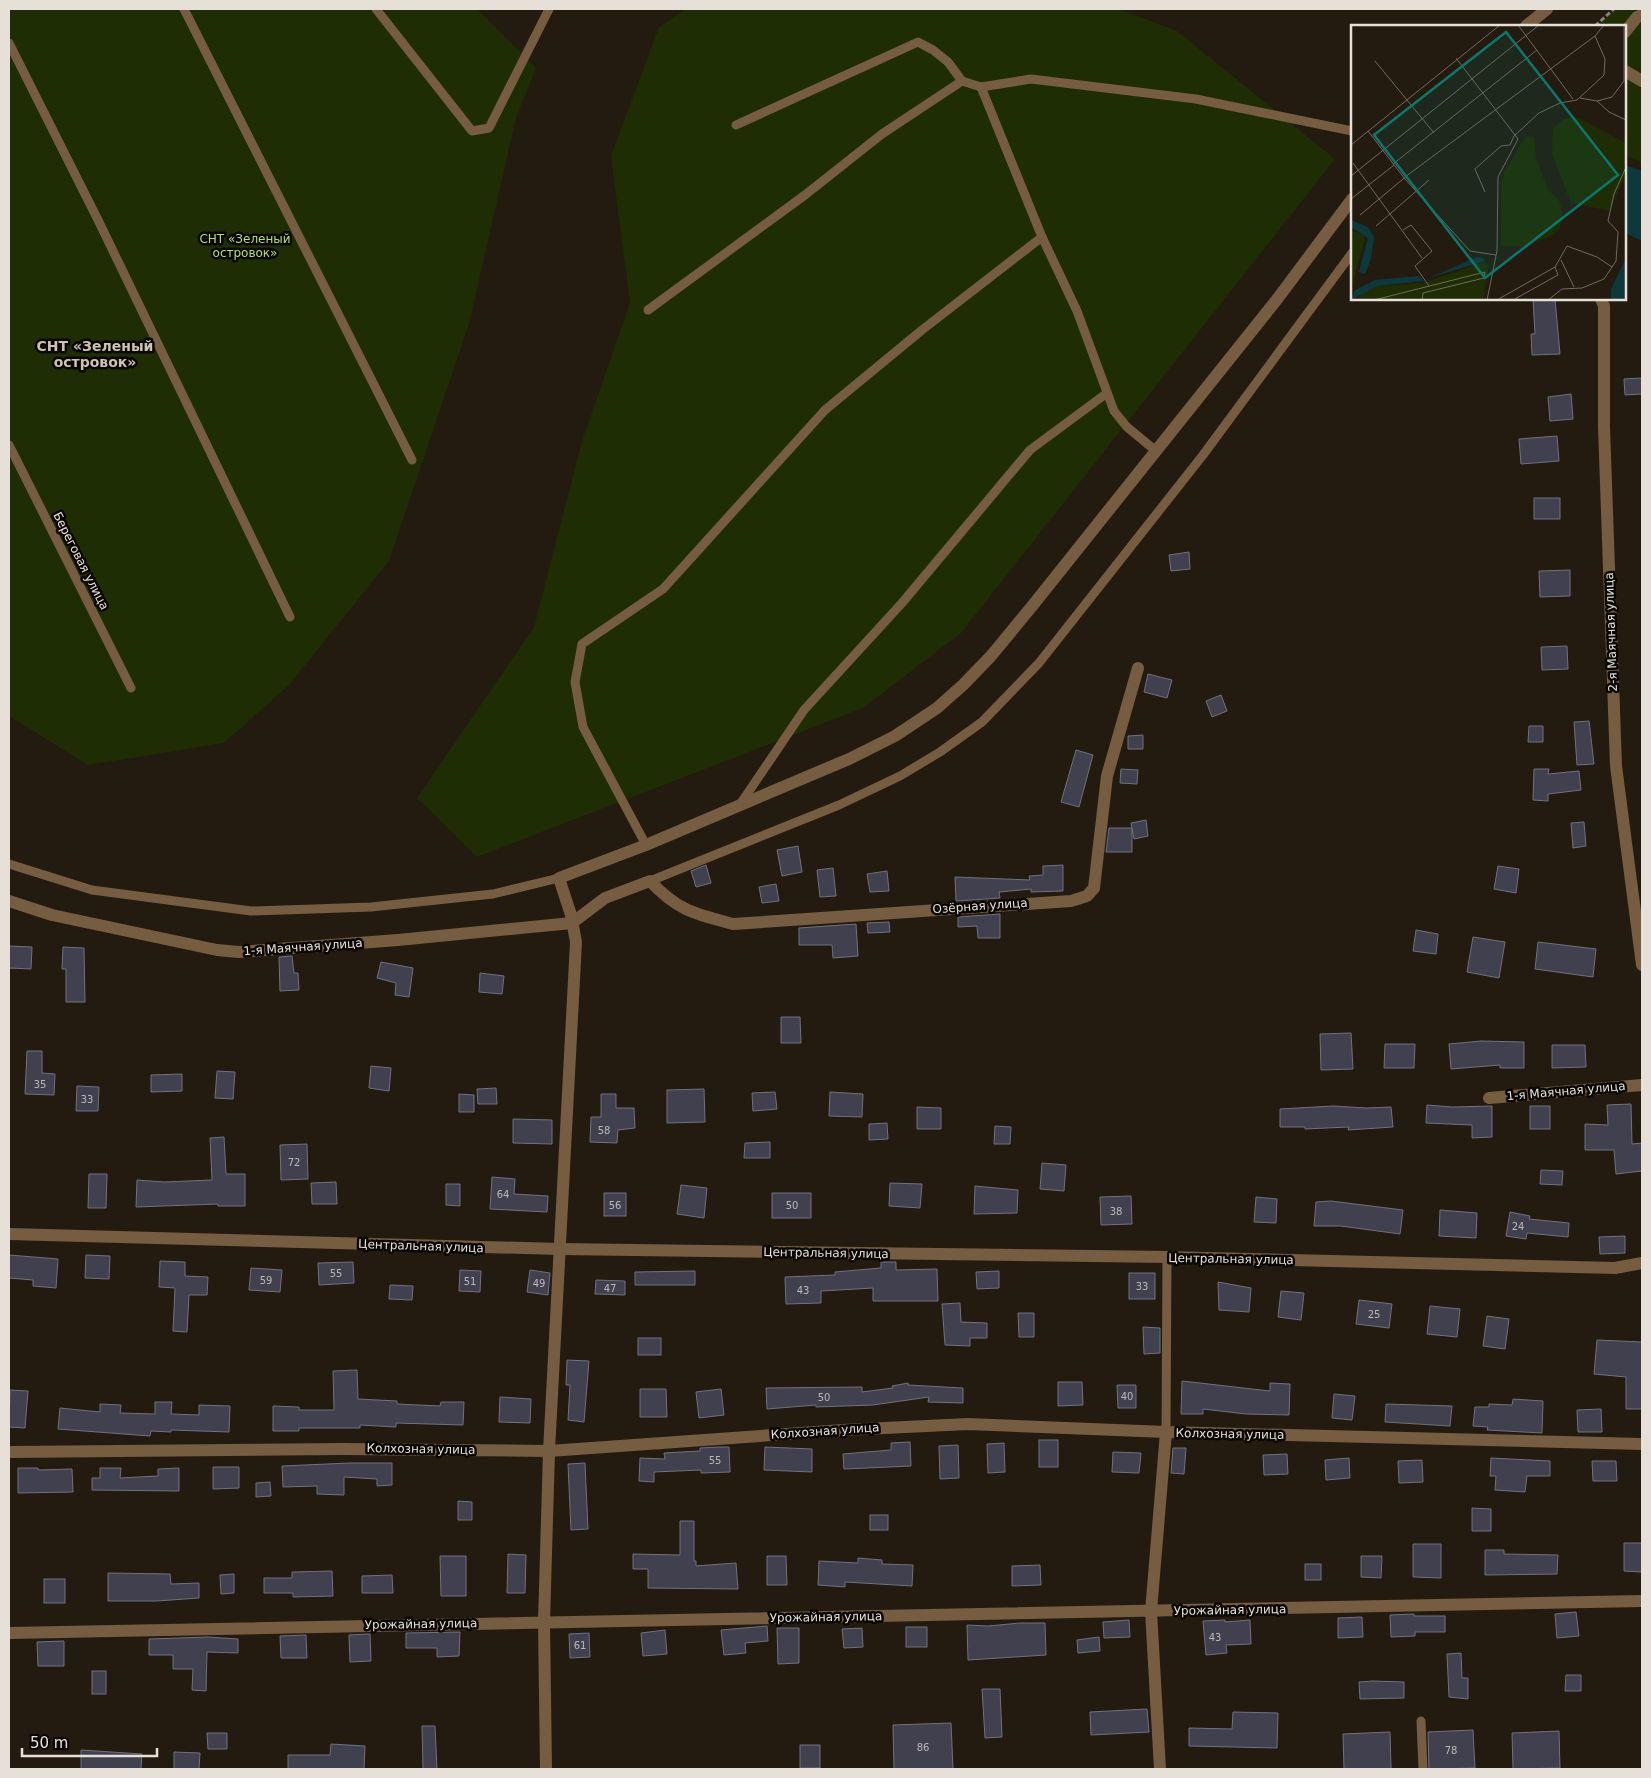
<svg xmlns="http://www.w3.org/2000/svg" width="1651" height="1778" font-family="'DejaVu Sans',sans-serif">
	<rect width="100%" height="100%" fill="#231b0f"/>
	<!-- green -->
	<g fill="#1e2d03">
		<path d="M9 9H477L536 68 516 118 469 324 389 561 289 685 224 743 88 765 9 716Z"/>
		<path d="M685 9H1118L1177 31 1335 159 961 633 863 708 477 857 417 798 534 627 582 441 630 303 611 156 659 27Z"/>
		<path d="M1616 9H1642V162L1625 156V26H1597Z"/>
	</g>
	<!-- water -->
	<path fill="#0d393c" d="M1625 165 1642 171V241L1625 233Z"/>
	<!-- building -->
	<g fill="#41404e" stroke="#717081">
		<path d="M1533 299H1555L1560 354 1532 355 1531 334H1535Z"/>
		<path d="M1642 378V394L1625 395 1624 379Z"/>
		<path d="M1571 394 1573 419 1550 421 1548 397Z"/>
		<path d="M1557 436 1559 461 1521 464 1519 439Z"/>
		<rect x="1534" y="498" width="26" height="21"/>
		<path d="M1189 552 1190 569 1171 571 1169 555Z"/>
		<path d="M1570 570V596L1540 597 1539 571Z"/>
		<path d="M1567 646 1568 669 1542 670 1541 647Z"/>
		<path d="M1148 674 1172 680 1167 698 1144 692Z"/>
		<path d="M1221 695 1227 711 1212 717 1206 701Z"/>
		<path d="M1589 721 1594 764 1577 765 1574 722Z"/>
		<path d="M1529 726H1543V742H1528Z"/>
		<path d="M1143 735V749H1128V736Z"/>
		<path d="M1076 750 1093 755 1079 807 1061 802Z"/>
		<path d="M1121 769 1138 770 1137 784 1120 783Z"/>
		<path d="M1534 769H1549L1548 774 1579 771 1581 790 1548 794V801L1533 800Z"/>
		<path d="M1146 820 1148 836 1134 839 1131 823Z"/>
		<path d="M1584 822 1586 846 1573 848 1571 823Z"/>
		<path d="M1109 828H1132V852H1106Z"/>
		<path d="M798 846 802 872 782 876 777 850Z"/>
		<path d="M706 865 711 883 696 887 691 871Z"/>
		<path d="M1063 865V891L1031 892V889L999 892 1000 898 956 901 955 877 1030 880 1029 876 1043 875V866Z"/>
		<path d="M1498 866 1519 869 1516 893 1494 889Z"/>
		<path d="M833 868 836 896 820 897 817 870Z"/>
		<path d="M887 871 889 891 870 892 867 874Z"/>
		<path d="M776 884 779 901 762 903 759 887Z"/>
		<path d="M1000 914V938H978L977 926 958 927V917Z"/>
		<path d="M889 922 890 932 868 933 867 923Z"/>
		<path d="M856 924 858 956 833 958 832 945H799V928Z"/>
		<path d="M1416 930 1438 934 1436 954 1413 951Z"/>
		<path d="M1473 937 1505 942 1499 978 1467 972Z"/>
		<path d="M1538 942 1596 949 1593 977 1535 969Z"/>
		<path d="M9 946 32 947 31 969 9 968Z"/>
		<path d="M63 947 84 948 85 1002H66V969H62Z"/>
		<path d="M292 956 294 973H298L299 990 280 991 279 957Z"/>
		<path d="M381 962 413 968 409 997 395 995 396 983 377 978Z"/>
		<path d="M480 973 504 976 502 994 479 992Z"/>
		<path d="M781 1017H800L801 1043H781Z"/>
		<path d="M1351 1033 1353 1069 1321 1070 1320 1034Z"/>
		<path d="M1481 1041 1524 1042V1068H1500V1065L1451 1069 1449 1044Z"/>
		<path d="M1385 1044H1415L1414 1068H1384Z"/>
		<path d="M1552 1045H1585L1586 1067 1552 1068Z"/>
		<path d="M27 1051H42V1073L55 1074 54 1095 25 1094Z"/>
		<path d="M371 1066 391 1068 389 1091 369 1088Z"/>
		<path d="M217 1071 235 1072 233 1099 215 1098Z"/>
		<path d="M182 1074V1091L151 1092V1075Z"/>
		<path d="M77 1086 99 1087 98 1111H76Z"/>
		<path d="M496 1088 497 1104H478L477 1089Z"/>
		<path d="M704 1089 705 1122 667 1123V1090Z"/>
		<path d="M775 1092 777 1109 753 1111 752 1093Z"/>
		<path d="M830 1092 863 1094 862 1117 829 1116Z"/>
		<path d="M459 1094 474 1095V1112H459Z"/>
		<path d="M601 1094H616V1108H634L635 1128 618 1130 617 1143 590 1142 591 1117H601Z"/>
		<path d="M1631 1104 1632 1144 1642 1143V1171L1616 1174 1614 1150H1585V1124L1608 1125 1607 1105Z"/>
		<path d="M1427 1105 1452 1107 1492 1106V1137L1472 1138V1125L1426 1123Z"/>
		<path d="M1333 1106 1366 1108 1391 1107 1393 1127 1348 1130 1349 1127 1305 1129V1127H1280V1109Z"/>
		<rect x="1530" y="1106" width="20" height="23"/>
		<path d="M917 1107 941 1108V1129H917Z"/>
		<path d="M513 1119 552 1120V1144L513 1143Z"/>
		<path d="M887 1123 888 1139 869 1140V1124Z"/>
		<path d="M995 1126 1011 1127 1010 1144H994Z"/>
		<path d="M224 1137 226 1174H245V1206H218V1204L136 1207 137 1180 164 1182 212 1180 210 1138Z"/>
		<path d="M770 1142V1158H744L745 1143Z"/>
		<path d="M307 1144 308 1179 281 1180 280 1145Z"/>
		<path d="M1042 1163 1066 1165 1064 1191 1040 1189Z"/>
		<path d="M1541 1170 1563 1171 1562 1185 1540 1184Z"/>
		<path d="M89 1174H107L106 1208H88Z"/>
		<path d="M492 1177 515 1179 514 1194 548 1196 547 1212 490 1209Z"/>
		<path d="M336 1182 337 1204H312L311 1183Z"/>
		<path d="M890 1183 922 1184 920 1208 889 1206Z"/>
		<path d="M446 1184H460V1206L446 1205Z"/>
		<path d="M681 1185 707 1188 704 1218 677 1214Z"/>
		<path d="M975 1186 1018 1190 1017 1213 974 1214Z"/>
		<rect x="604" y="1193" width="22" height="23"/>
		<rect x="772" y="1193" width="39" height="25"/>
		<path d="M1131 1196 1132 1224 1101 1225 1100 1197Z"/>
		<path d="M1256 1197 1277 1199 1276 1223 1254 1222Z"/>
		<path d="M1331 1201 1403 1210 1400 1234 1341 1226H1314L1316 1202Z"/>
		<path d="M1440 1210 1477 1213 1476 1238 1439 1236Z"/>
		<path d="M1510 1212 1530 1216 1529 1219 1569 1223 1568 1237 1527 1233 1526 1239 1506 1236Z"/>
		<path d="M1625 1236V1253L1600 1254 1599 1237Z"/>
		<path d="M9 1255 58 1259 56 1288 33 1286V1280L9 1278Z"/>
		<path d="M86 1255 110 1256 109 1279 85 1278Z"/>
		<path d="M160 1261 185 1262V1276L208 1277 207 1295H189L187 1332 173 1331 175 1288 159 1287Z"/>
		<path d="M353 1262 354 1283 319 1285 318 1263Z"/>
		<path d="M881 1262H896V1270L937 1269 938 1301H873V1288L821 1291V1303L786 1304 785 1277 835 1275V1272L881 1268Z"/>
		<path d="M251 1268 282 1270 280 1292 249 1290Z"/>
		<path d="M460 1270 481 1271 480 1292 459 1291Z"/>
		<path d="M530 1270 550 1273 548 1295 527 1292Z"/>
		<path d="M695 1271V1285H635V1272Z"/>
		<path d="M999 1271V1288L977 1289 976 1272Z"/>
		<rect x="1129" y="1273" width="26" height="26"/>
		<path d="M596 1280 625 1281V1295L595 1294Z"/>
		<path d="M1218 1282 1251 1288 1249 1312 1219 1310Z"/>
		<path d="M390 1285 413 1286 412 1300 389 1299Z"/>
		<path d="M1281 1291 1304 1293 1301 1320 1278 1317Z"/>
		<path d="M1359 1300 1392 1304 1389 1328 1356 1324Z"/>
		<path d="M960 1303 961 1322 987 1323V1338H970V1346L945 1345 942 1304Z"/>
		<path d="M1430 1306 1460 1309 1457 1337 1427 1334Z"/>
		<path d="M1018 1313H1034V1337H1019Z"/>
		<path d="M1487 1316 1509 1319 1505 1349 1483 1346Z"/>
		<path d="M1143 1327 1160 1328V1353L1144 1354Z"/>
		<rect x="638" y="1338" width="23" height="17"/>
		<path d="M1597 1340 1642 1342V1409H1626V1377L1594 1374Z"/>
		<path d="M567 1360 589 1361 584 1422 568 1420 570 1385H566Z"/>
		<path d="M357 1370 358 1399 397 1401V1404L440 1406 441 1402H464L463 1425 396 1423V1427L360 1425V1428H299V1431H273V1406L299 1407V1410H334L333 1371Z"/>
		<path d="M1182 1381 1270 1391V1383L1290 1384 1289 1415 1246 1414 1203 1409V1414H1181Z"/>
		<path d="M1058 1382H1082L1083 1405 1058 1406Z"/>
		<path d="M908 1383V1385L963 1388V1403L928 1402 929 1397 873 1405 816 1407V1405L767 1409 766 1388 862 1387V1392L893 1388 892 1386Z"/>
		<path d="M1117 1385H1136V1408H1118Z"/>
		<path d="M640 1389H666L667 1417H640Z"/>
		<path d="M721 1389 724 1415 699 1418 696 1392Z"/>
		<path d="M10 1390 28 1391 25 1428 9 1427Z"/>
		<path d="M1334 1394 1355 1396 1352 1420 1332 1418Z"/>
		<path d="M500 1397 531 1399 530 1423 499 1422Z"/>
		<path d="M1513 1399 1543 1401 1542 1433 1487 1430 1488 1427 1473 1426 1475 1407H1489V1404L1512 1405Z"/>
		<path d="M155 1402H172L171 1414 199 1415V1405L230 1406 229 1432 171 1430V1432L151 1431 150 1436 58 1429 60 1408 100 1412V1404L121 1405 120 1413 155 1414Z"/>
		<path d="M1386 1404 1452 1406 1450 1426 1385 1422Z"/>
		<path d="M1601 1409 1602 1432H1578L1577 1410Z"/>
		<rect x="1039" y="1440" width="19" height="27"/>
		<path d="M910 1442 911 1466 844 1469 843 1454 891 1450V1443Z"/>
		<path d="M1004 1443 1005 1472 988 1473 987 1444Z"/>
		<path d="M958 1445 959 1478 940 1479 939 1446Z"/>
		<path d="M719 1447H729L730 1472 701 1473V1470L654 1472V1482L639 1481 640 1458 665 1459 664 1453 700 1451V1448Z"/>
		<path d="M765 1447 812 1449V1472L764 1470Z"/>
		<path d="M1173 1448H1186L1184 1474 1171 1473Z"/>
		<path d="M1113 1452 1141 1453 1139 1473 1112 1472Z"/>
		<path d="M1287 1454 1288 1474 1264 1475 1263 1455Z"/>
		<path d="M1349 1458 1350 1478 1326 1480 1325 1460Z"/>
		<path d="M1491 1458 1550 1461V1476H1527L1525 1492 1495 1490 1496 1476H1490Z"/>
		<path d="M1422 1460 1423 1482 1399 1483 1398 1461Z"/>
		<path d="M1592 1461H1616L1617 1481H1593Z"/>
		<path d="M350 1463H392V1485L377 1486V1479L344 1477V1495L317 1494V1486L283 1487 282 1466Z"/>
		<path d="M585 1463 588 1529 571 1530 568 1464Z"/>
		<path d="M213 1467H239V1488L213 1489Z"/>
		<path d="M18 1468H38V1470L72 1469 73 1492 18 1493Z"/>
		<path d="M100 1468H121L120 1478 158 1476V1469L179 1468V1491L92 1490V1478H100Z"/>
		<path d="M270 1482 271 1496 256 1497V1483Z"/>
		<path d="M458 1501 472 1502V1520H458Z"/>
		<path d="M1472 1508 1491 1509V1531H1472Z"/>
		<rect x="870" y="1515" width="18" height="15"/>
		<path d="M680 1521H694V1561H696V1566L736 1563 738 1589 648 1588V1569H633V1554L680 1555Z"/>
		<path d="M1624 1543H1642V1572L1624 1571Z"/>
		<path d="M1413 1544H1441V1578L1413 1577Z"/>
		<path d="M1485 1550H1504V1554L1558 1555 1557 1574 1485 1575Z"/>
		<path d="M508 1554 526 1555 525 1593H507Z"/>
		<path d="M440 1556H466V1596H441Z"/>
		<path d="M767 1556H786L787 1585H767Z"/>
		<path d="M1361 1556H1382L1381 1578 1361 1577Z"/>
		<path d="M858 1558 882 1560V1564L913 1565 912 1586 845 1582V1587L818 1585 819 1561 858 1563Z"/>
		<rect x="1305" y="1564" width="16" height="16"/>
		<path d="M1040 1565 1041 1585 1012 1586V1566Z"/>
		<path d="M332 1571 333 1596 293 1597V1593H264V1578H292V1572Z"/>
		<path d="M108 1573 170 1574 171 1584 199 1583V1598L157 1601H108Z"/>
		<path d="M234 1574V1593L221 1594 220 1575Z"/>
		<path d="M392 1575 393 1593H362V1576Z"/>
		<rect x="44" y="1579" width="21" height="24"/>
		<path d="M1576 1612 1579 1636 1557 1638 1555 1614Z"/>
		<path d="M1414 1614V1616H1445V1632H1415V1636L1391 1637 1390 1615Z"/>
		<path d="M1362 1617 1363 1637 1338 1638V1618Z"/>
		<path d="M1129 1620 1130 1637 1104 1638 1103 1622Z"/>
		<path d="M1225 1620V1622L1250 1620 1251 1644 1226 1645 1227 1653 1206 1655 1203 1621Z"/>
		<path d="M1020 1623H1045L1046 1655 968 1660 967 1625 988 1626Z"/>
		<path d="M767 1626 768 1641 745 1643 746 1653 724 1655 721 1630Z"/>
		<rect x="906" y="1627" width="21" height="20"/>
		<path d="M777 1628H799V1663L778 1664Z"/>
		<path d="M862 1628 863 1647 844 1648 842 1629Z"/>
		<path d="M665 1630 667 1654 643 1656 641 1633Z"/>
		<path d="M460 1632 459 1656 437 1657V1648H406V1633Z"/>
		<path d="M589 1633 590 1657 570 1658 569 1634Z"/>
		<path d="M370 1634 371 1661 350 1662 349 1635Z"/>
		<path d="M306 1635 307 1658H281L280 1636Z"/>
		<path d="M208 1637 238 1639V1653L207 1652 206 1691 192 1690 193 1669H173V1655H149V1639Z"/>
		<path d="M1099 1637 1100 1651 1078 1653 1077 1640Z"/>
		<path d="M64 1641V1666H38L37 1642Z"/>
		<path d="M1461 1653 1462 1678H1468V1699L1449 1697 1447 1654Z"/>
		<rect x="92" y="1671" width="14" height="23"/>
		<path d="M1566 1675H1581V1691H1565Z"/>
		<path d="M1372 1681 1404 1682V1698L1360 1699 1359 1682Z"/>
		<path d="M982 1689H1000L1002 1737 985 1738Z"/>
		<path d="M1147 1709 1149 1732 1091 1735 1090 1712Z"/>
		<path d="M1233 1712 1278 1713 1277 1748 1189 1746V1728L1232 1729Z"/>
		<path d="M951 1723 953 1769H894L893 1725Z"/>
		<path d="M422 1726H435L437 1769H423Z"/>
		<path d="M1473 1730 1475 1768 1429 1769 1428 1732Z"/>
		<path d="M1559 1731 1560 1768 1513 1769 1512 1733Z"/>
		<path d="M1390 1732 1391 1769H1344L1343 1734Z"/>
		<path d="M207 1733H227V1749H208Z"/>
		<path d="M331 1744 365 1746 364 1769H288V1755H330Z"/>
		<rect x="800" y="1745" width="20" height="23"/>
		<path d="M81 1750 142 1754 141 1769H81Z"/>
		<path d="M174 1752 200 1753 199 1769H174Z"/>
	</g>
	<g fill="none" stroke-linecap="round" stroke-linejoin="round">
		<!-- path -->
		<path stroke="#8a837a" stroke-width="3" stroke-dasharray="5 2.5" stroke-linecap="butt" d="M1595 26 1614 9"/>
		<!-- lane -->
		<g stroke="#765c41" stroke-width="9">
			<path d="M184 9 412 460"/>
			<path d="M376 9 472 131 489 128 549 9"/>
			<path d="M9 43 99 222 290 617"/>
			<path d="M736 125 918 42 933 50 948 62 962 81 981 87"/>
			<path d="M648 310 805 195 882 134 962 81"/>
			<path d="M9 445 131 688"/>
			<path d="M1156 451 1127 427 1114 411 1077 311 1042 237 981 87 1031 79 1196 99 1352 131"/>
			<path d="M741 803 804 710 902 603 1030 450 1107 393"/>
			<path d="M646 845 583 727 575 682 582 644 663 589 825 410 922 330 1042 237"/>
			<path d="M9 864 92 890 251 911 371 907 493 894 559 878"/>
			<path d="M650 881 839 805 900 776 940 752 982 722 1039 663 1203 455 1352 253"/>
			<path d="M1166 1432 1167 1257"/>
			<path d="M1421 1721 1423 1769"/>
		</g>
		<!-- street -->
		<g stroke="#765c41" stroke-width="12">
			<path d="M1526 26 1547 9"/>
			<path d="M1625 32 1637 17 1642 15"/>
			<path d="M1625 71 1642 81"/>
			<path d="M1601 299 1604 306V427L1616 766 1642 965"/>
			<path d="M9 901 52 915 217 950 239 952 398 940 572 923 605 898 650 881C678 911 695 914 733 924L1071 901 1087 896 1094 888 1107 776 1138 668"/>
			<path d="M1489 1098 1642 1085"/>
			<path d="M9 1234 560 1249 1167 1257 1615 1268 1642 1263"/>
			<path d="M9 1452 343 1449 549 1451 843 1430 968 1424 1166 1432 1642 1444"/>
			<path d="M9 1633 1642 1601"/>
			<path d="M546 1769 544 1622 549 1451 576 942 571 915 559 878 646 845 849 759 895 736 937 708 963 685 991 656 1033 605 1278 298 1352 199"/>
			<path d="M1160 1769 1151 1611 1166 1432"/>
		</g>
	</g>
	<g text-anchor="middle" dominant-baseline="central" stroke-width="5" stroke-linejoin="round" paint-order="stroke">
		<!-- number labels -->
		<g font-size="10" fill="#bdb8b6">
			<text x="40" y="1084">35</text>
			<text x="87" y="1099">33</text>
			<text x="604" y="1130">58</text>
			<text x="294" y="1162">72</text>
			<text x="503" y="1194">64</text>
			<text x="615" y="1205">56</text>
			<text x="792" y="1205">50</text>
			<text x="1116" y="1211">38</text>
			<text x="1518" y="1226">24</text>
			<text x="336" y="1273">55</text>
			<text x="266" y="1280">59</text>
			<text x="470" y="1281">51</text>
			<text x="539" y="1283">49</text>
			<text x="1142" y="1286">33</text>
			<text x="610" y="1288">47</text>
			<text x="803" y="1290">43</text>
			<text x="1374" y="1314">25</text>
			<text x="1127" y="1396">40</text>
			<text x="824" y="1397">50</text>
			<text x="715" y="1460">55</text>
			<text x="1215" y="1637">43</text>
			<text x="580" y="1645">61</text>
			<text x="923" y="1747">86</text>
			<text x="1451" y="1750">78</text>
		</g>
		<!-- park labels -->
		<g font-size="12" fill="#b3df71" stroke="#090603">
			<text x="245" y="239">СНТ «Зеленый<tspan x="245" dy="14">островок»</tspan></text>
		</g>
		<!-- street labels -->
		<g font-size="12" fill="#e6e0d8" stroke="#090603">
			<text transform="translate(81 561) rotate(63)">Береговая улица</text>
			<text transform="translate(1611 632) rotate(-92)">2-я Маячная улица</text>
			<text transform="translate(980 906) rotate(-4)">Озёрная улица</text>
			<text transform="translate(303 947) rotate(-4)">1-я Маячная улица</text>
			<text transform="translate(1566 1091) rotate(-5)">1-я Маячная улица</text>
			<text transform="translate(421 1246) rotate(2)">Центральная улица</text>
			<text transform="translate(826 1253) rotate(1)">Центральная улица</text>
			<text transform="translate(1231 1259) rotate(1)">Центральная улица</text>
			<text transform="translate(825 1431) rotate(-4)">Колхозная улица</text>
			<text transform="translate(1230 1434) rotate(1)">Колхозная улица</text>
			<text transform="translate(421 1449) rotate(1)">Колхозная улица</text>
			<text transform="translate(1230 1610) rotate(-1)">Урожайная улица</text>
			<text transform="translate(826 1617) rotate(-1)">Урожайная улица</text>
			<text transform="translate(421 1624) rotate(-1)">Урожайная улица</text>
		</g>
		<!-- neighbourhood labels -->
		<g font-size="14" font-weight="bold" fill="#cdc3b3" stroke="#090603">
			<text x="95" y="346">СНТ «Зеленый<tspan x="95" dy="16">островок»</tspan></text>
		</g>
	</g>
	<!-- overview -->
	<g transform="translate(1351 25)">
		<rect width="275" height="275" fill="#231b0f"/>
		<path d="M226 92 275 118V147L259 186 220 178 201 129 202 104 212 94ZM175 111 183 112 185 133 197 165 208 175 212 189 208 204 199 212 171 221H150V159L153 147ZM0 205 13 210 14 215 0 264ZM134 237 138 240 132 275H5L13 266 26 261 71 258Z" fill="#1e2d03"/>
		<path d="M0 195 17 202 23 212 20 234 14 249 8 247 17 213 0 202ZM126 232 132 233 134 236 78 253ZM275 233V275H260V264ZM68 251 73 256 26 261 0 275 4 265 24 255Z" fill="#0d393c"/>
		<path fill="none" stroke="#716a5f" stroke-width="1" d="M167 0 222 74M105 33 167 114 147 152 146 226 136 275M24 36 83 108M229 73 246 76 258 87 275 95M246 76 261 72 273 56V0M17 106 54 154 119 226 145 230M0 120 149 0M2 138 71 233M42 139 186 25M0 151 188 0M134 167 124 144 150 121 159 120 163 111 188 88 209 78 226 75 253 50 254 34 244 11M0 174 43 140M9 190 58 149 244 11 253 0M25 201 78 155M52 205 60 200 81 226 64 241 78 261M210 235 223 262M23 275 134 247 133 253 72 268 71 275M146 275 204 242 216 221 246 232 261 242M162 275 207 250 204 242M197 275 211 264 231 263 253 254 265 236 267 207 257 196 263 169 275 142"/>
		<path fill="#0f766e" fill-opacity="0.15" stroke="#0f766e" stroke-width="2.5" d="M155 7 267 150 134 253 23 110Z"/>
		<rect width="275" height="275" fill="none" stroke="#e6e0d8" stroke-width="2.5"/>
	</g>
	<!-- border -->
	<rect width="1651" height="1778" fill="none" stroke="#e6e0d8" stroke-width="20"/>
	<!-- scale -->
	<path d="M22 1748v8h135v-8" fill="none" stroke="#e6e0d8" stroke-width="2.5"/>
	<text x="30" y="1748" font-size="15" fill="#e6e0d8" stroke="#090603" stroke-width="4" paint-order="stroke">50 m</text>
</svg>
